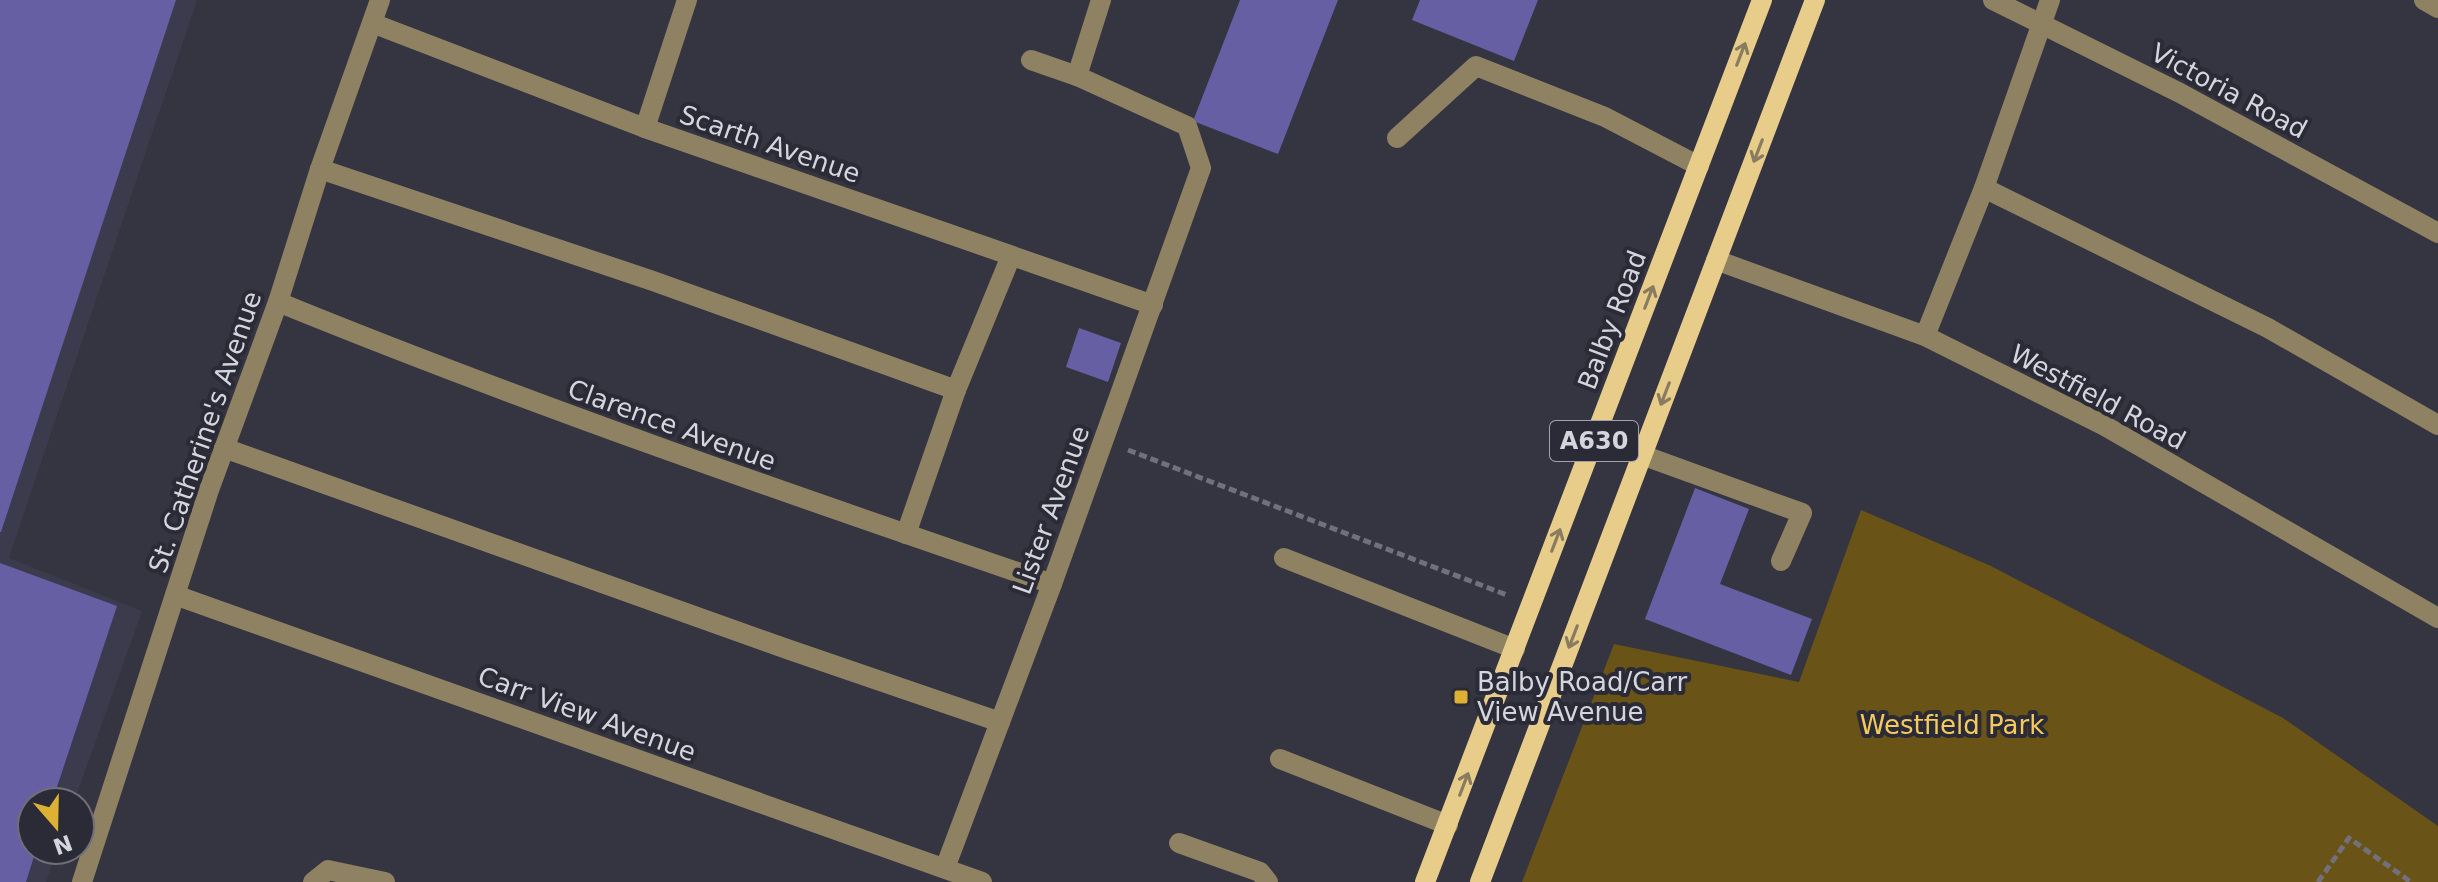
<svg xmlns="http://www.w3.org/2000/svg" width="2438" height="882" font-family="'DejaVu Sans',sans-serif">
	<rect width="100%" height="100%" fill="#353441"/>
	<!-- built -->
	<path fill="#3c3b4e" d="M0 0H197L9 558 142 611 74 802H32V850H57L46 882H0Z"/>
	<!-- green -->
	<path fill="#695316" d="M1861 510 1991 566 2283 718 2438 826V882H1522L1614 644 1799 682Z"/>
	<!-- building -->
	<g fill="#675fa4">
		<path d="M0 0H176L1 532H0Z"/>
		<path d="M1240 0H1338L1278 154 1193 121Z"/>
		<path d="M1420 0H1538L1514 61 1412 20Z"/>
		<path d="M1079 328 1121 343 1108 382 1066 367Z"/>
		<path d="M1695 488 1749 509 1720 584 1812 619 1791 675 1645 619Z"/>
		<path d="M0 563 117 606 52 802H32V850H36L26 882H0Z"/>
	</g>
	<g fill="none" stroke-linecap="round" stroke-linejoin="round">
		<!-- path -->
		<g stroke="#71707b" stroke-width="5" stroke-dasharray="8 4" stroke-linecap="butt">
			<path d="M1128 450 1507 595"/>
			<path d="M2318 882 2349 838 2411 882"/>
		</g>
		<!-- minor -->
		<g stroke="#8e8262" stroke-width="20">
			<path d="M1993 0 2180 93 2438 233"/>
			<path d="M2424 0 2438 8"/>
			<path d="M372 23 645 128 1153 305"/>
			<path d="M1077 76 1101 0"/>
			<path d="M645 128 687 0"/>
			<path d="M1397 138 1476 66 1605 117 1699 166"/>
			<path d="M320 169 653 281 956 390"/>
			<path d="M1984 188 2268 328 2438 425"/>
			<path d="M1716 260 1925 336 2105 426 2438 618"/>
			<path d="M278 302C533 406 792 495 1052 584"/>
			<path d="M1925 336 1984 188 2050 0"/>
			<path d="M224 448 787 649 1000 722"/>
			<path d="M1642 455 1802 513 1781 561"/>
			<path d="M906 534 956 390 1011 256"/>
			<path d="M1284 558 1515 649"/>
			<path d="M175 595 982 882"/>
			<path d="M1280 759 1448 825"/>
			<path d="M1179 843 1260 872 1268 882"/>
			<path d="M945 868 1052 584 1201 168 1187 126 1077 76 1031 60"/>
			<path d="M82 882 209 490 278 302 320 169 380 0"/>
			<path d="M313 882 328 870 385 882"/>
		</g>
		<!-- major -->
		<g stroke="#e7cc8a" stroke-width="20">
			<path d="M1425 882 1762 0"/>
			<path d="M1480 882 1815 0"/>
		</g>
	</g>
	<!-- one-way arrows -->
	<defs><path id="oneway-shaft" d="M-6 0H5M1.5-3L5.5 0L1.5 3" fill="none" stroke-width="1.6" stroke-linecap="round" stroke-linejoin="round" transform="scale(2)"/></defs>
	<g stroke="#897b60">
		<use href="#oneway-shaft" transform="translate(1741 54) rotate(-69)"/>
		<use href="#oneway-shaft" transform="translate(1758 151) rotate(111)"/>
		<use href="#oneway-shaft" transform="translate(1649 297) rotate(-69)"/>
		<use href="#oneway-shaft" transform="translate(1665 394) rotate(111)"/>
		<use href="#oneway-shaft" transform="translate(1556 540) rotate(-69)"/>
		<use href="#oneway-shaft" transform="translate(1573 637) rotate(111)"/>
		<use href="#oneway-shaft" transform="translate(1464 784) rotate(-69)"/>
	</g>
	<!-- markers -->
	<rect fill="#ddb133" stroke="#2b2a37" stroke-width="3" x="1453" y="689" width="16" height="16" rx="4"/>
	<g text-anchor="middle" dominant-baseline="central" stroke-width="8" stroke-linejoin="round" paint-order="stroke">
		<!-- shield labels -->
		<rect fill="#2b2a37" stroke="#a2a2ab" stroke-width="2" x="1550" y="421" width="88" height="40" rx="6"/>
		<g font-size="24" font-weight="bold" fill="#d5d5dd">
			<text x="1594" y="441">A630</text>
		</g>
		<!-- street labels -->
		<g font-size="26" fill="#d5d5dd" stroke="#2b2a37">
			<text transform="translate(2229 91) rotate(28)">Victoria Road</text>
			<text transform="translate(770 144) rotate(19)">Scarth Avenue</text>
			<text transform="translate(1612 320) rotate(-69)">Balby Road</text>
			<text transform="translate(2098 397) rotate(28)">Westfield Road</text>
			<text transform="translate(672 425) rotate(20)">Clarence Avenue</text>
			<text transform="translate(205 432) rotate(-71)">St. Catherine's Avenue</text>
			<text transform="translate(1051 510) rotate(-70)">Lister Avenue</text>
			<text transform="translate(587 714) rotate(20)">Carr View Avenue</text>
		</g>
		<!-- poi labels -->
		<g font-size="26" fill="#d5d5dd" stroke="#2b2a37" text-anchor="start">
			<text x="1477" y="682">Balby Road/Carr<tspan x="1477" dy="30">View Avenue</tspan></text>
		</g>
		<!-- park labels -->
		<g font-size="26" fill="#f4ca5c" stroke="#2b2a37">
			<text x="1952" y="725">Westfield Park</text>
		</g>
	</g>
	<!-- north arrow -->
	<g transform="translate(56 826) rotate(160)"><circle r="38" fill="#2b2a37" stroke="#6f6e79" stroke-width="2"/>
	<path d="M0-6L14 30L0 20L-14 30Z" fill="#ddb133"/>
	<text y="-12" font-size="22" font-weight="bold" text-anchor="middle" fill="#d5d5dd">N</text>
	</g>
</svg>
